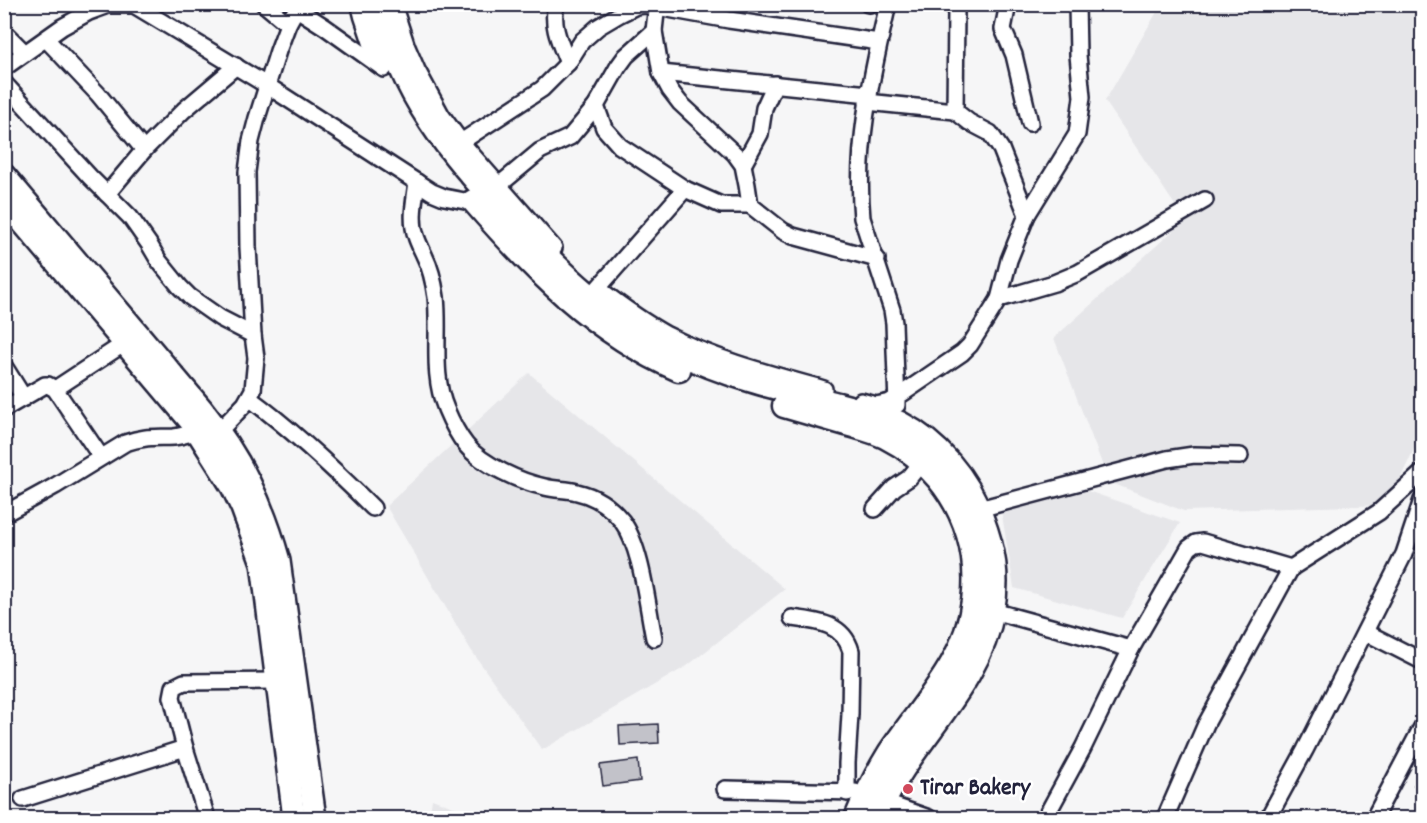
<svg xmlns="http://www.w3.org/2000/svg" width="1427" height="823" font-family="Dekko,sans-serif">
	<rect width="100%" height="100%" fill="#f6f6f7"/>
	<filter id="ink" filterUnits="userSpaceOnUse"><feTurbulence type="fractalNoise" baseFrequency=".0167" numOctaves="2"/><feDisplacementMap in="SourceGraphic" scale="12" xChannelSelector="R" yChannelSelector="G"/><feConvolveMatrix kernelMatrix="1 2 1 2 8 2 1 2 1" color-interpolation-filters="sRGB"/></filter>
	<g filter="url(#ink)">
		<!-- built -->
		<g fill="#e6e6e9">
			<path d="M1161 5H1422V432L1388 505 1184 511 1109 482 1054 338 1185 220 1105 101Z"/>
			<path d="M529 373 785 589 687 666 542 750 471 650 386 506Z"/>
			<path d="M1085 490 1180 523 1122 618 1014 588 1001 509Z"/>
			<path d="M432 799 469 813 471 818H429Z"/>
		</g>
		<!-- building -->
		<g fill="#c2c2c9" stroke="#22223b" stroke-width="1.5">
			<path d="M658 724 659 743 620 745 619 726Z"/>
			<path d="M638 760 640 781 603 786 600 765Z"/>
			<path d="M1422 770V792L1414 785Z"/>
			<path d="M622 815V818H586Z"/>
		</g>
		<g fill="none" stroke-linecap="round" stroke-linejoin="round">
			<defs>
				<g id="minor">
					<path d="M264 4 288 24"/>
					<path d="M393 4 407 47 417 70 442 116 461 142 554 248"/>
					<path d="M556 4C551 26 560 43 568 63"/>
					<path d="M657 4 654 31 661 73 670 90 680 103 735 154 743 165 747 185 750 205"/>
					<path d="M868 4H870"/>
					<path d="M888 4C872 75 855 145 862 218L892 310 894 323 897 405"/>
					<path d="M954 4 956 10 955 111"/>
					<path d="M1008 4 1003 29 1014 55 1030 123"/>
					<path d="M297 9 325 27 384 69"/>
					<path d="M4 32 25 53"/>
					<path d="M46 39 98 94 144 150"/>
					<path d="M4 68 62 27 89 12 108 5H134L268 86 432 192 444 197 475 203 481 199"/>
					<path d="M661 73 869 94"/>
					<path d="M4 83 90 177 130 217 149 244 159 261 180 287 190 297 220 318 253 335"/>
					<path d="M596 106 604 128 620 146 685 189 721 205H750L783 231 793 236 877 259"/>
					<path d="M461 142 542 89 568 63 582 41 598 27 620 14 636 6 645 5 657 7 729 20 879 42"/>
					<path d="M743 165 760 134 764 108 775 84"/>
					<path d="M417 182C415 199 410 219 416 236 418 243 422 250 425 257 431 269 434 283 436 297 440 334 431 374 446 409 451 421 458 435 466 445 482 465 521 482 545 487 556 490 567 489 577 492 595 496 610 506 622 521 642 548 647 605 654 638"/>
					<path d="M498 186 540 151 570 137 596 106 618 67 626 56 654 31"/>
					<path d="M107 194 144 150 184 110 236 66"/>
					<path d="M1027 215 1077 134 1082 97 1078 55 1077 4"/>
					<path d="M598 288 685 189"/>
					<path d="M599 289C620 305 643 322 667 335 716 360 771 374 824 389"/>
					<path d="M999 299 1054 283 1078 273 1205 200"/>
					<path d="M4 366 24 398"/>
					<path d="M55 389 125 343"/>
					<path d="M249 398C294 431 334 469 373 508"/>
					<path d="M861 401 876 405 890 402 962 353 970 345 999 299 1009 260 1027 215 1001 149 990 133 969 122 955 111 867 102"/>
					<path d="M4 409 45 385H48L55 389 101 457"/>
					<path d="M220 430 245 404 253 390 256 358 253 335 248 247 247 172 251 141 257 118 278 51 288 24 299 4"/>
					<path d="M875 509 894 488 909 478 922 462"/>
					<path d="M979 509 1167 459 1194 455 1240 456"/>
					<path d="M4 514 55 486 125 443C145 436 155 438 174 437 182 436 190 433 198 432"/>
					<path d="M993 611 1131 649"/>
					<path d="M792 618C817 621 843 623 851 651L850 714 847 763V793"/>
					<path d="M1365 632 1422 661"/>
					<path d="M725 789 855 792"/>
					<path d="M23 799 185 748"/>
					<path d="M883 802 929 818"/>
					<path d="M207 818 185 748 172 697 174 687 184 682 276 681"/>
					<path d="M1045 818 1083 748 1131 649 1189 548 1196 543 1203 542 1291 568 1379 512 1422 473"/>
					<path d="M1165 818 1206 724 1291 568"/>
					<path d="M1268 818 1305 750 1404 554 1422 500"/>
					<path d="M1374 818 1422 727"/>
				</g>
				<g id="secondary">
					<path d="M4 175 202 409C240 456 263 503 279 561L315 818"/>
					<path d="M4 201 191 422 232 487 242 508 262 563 294 818"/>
				</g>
				<g id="primary">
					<path d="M363 4 366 16 380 58"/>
					<path d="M380 4C399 94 451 157 513 221 562 274 611 320 677 352 728 377 783 390 838 404 855 409 885 415 900 423 938 443 968 478 982 518 994 550 999 576 993 610 979 691 906 744 877 818"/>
					<path d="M473 201C533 270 594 333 679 370"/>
					<path d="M784 406C805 412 825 418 846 424 859 428 873 431 885 437 970 480 999 580 952 663 934 695 909 723 889 753 876 774 865 796 856 818"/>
				</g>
			</defs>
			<!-- minor casing -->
			<use href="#minor" stroke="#22223b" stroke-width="20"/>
			<!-- secondary casing -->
			<use href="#secondary" stroke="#22223b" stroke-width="26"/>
			<!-- primary casing -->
			<use href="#primary" stroke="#22223b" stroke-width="27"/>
			<!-- minor -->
			<use href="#minor" stroke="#fff" stroke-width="15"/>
			<!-- secondary -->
			<use href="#secondary" stroke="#fff" stroke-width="21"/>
			<!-- primary -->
			<use href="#primary" stroke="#fff" stroke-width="22"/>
		</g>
	</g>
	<!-- markers -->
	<circle fill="#d1495b" stroke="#fff" stroke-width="2" cx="908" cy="789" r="6"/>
	<g text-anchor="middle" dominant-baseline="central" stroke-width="5" stroke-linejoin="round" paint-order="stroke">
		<!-- poi labels -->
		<g font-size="24" font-weight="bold" fill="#22223b" stroke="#fff" text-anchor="start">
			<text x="920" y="789">Tirar Bakery</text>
		</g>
	</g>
	<!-- margin -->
	<rect width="1427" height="823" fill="none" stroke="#fff" stroke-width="24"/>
	<rect x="12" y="12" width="1403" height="799" fill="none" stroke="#22223b" stroke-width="2" filter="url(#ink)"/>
</svg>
